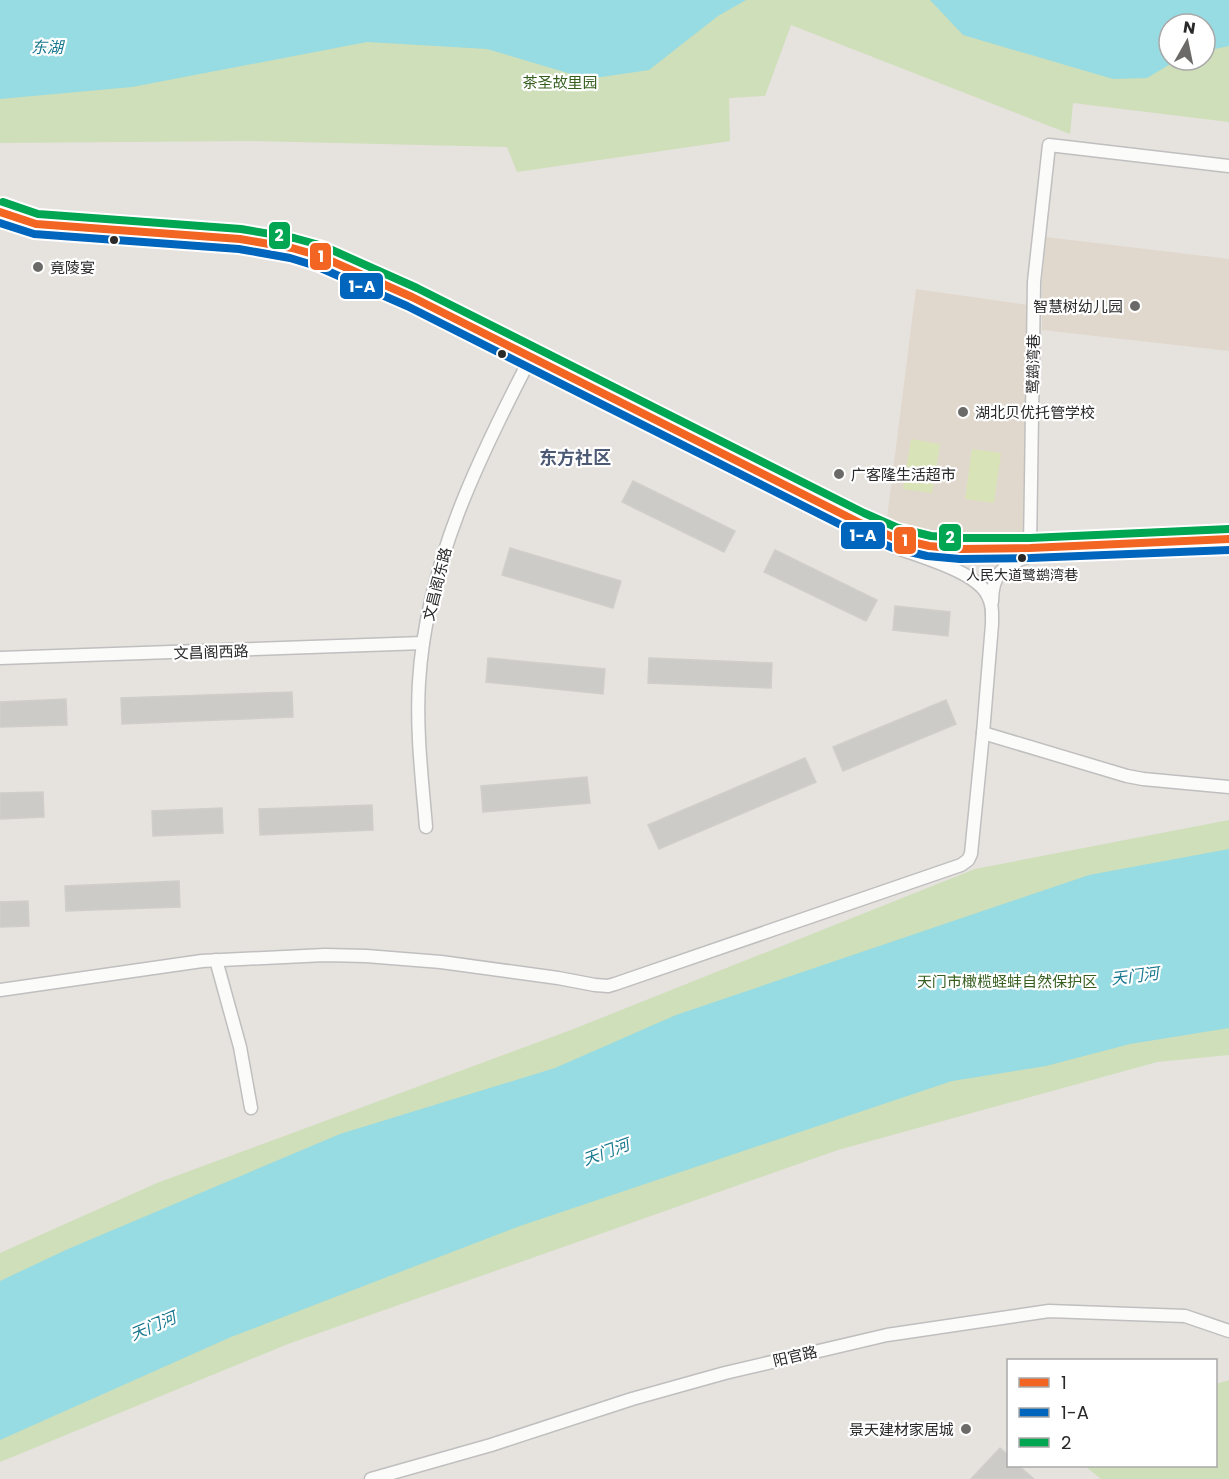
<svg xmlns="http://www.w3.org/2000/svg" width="1229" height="1479" font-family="Poppins,'Noto Sans SC',sans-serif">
	<rect width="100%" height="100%" fill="#e6e2de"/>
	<!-- education -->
	<g fill="#e1d8cd">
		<path d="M1046 237 1229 259V351L1042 330V283Z"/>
		<path d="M916 289 1028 305 1024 534 929 537 887 518Z"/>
	</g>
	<!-- green -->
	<g fill="#cfdfb9" fill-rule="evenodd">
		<path d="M0 0H1229V122L1073 103 1070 134 791 25 765 96 729 98 730 141 517 172 507 147 249 141 0 143ZM1169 24H1205V60H1169Z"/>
		<path d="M1229 820V1055L1157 1062 838 1150 288 1344 0 1462V1253L157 1183 571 1030 975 869Z"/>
		<path d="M1229 1380V1479H1101L1085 1466H1216V1384Z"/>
	</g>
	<!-- pitch -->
	<g fill="#d9e3b8">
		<path d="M911 439 940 444 932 493 903 489Z"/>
		<path d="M972 449 1001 453 994 503 965 499Z"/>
	</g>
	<!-- water -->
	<g fill="#97dbe3">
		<path d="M0 0H746L718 16 649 70 588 79 487 49 367 42 132 87 0 99Z"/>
		<path d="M930 0H1229V46L1205 51V24H1169V60H1177L1147 78 1113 79 963 35Z"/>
		<path d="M1229 849V1028L1130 1044 1046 1066 952 1081 517 1227 231 1337 0 1440V1281L68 1249 340 1134 555 1068 676 1015 1089 875Z"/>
	</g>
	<!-- building -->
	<g fill="#cdcbc8" stroke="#d1ceca" stroke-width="1.5">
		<path d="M633 481 735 531 724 552 622 502Z"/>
		<path d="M510 548 621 581 613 608 502 575Z"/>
		<path d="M775 550 877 600 866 621 764 572Z"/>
		<path d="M895 606 950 612 948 636 893 630Z"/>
		<path d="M488 658 605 669 603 694 486 682Z"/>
		<path d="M649 658 772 663 771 688 648 683Z"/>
		<path d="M292 692 293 717 122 724 121 698Z"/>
		<path d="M66 699 67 725 0 727V702Z"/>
		<path d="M946 700 956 724 843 771 833 747Z"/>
		<path d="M805 758 816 782 659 849 648 825Z"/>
		<path d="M587 777 590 803 483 812 481 786Z"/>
		<path d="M43 792 44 817 0 819V793Z"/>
		<path d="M372 805 373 830 260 835 259 809Z"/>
		<path d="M222 808 223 833 153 836 152 811Z"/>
		<path d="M179 881 180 907 66 911 65 886Z"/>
		<path d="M28 901 29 926 0 927V902Z"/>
		<path d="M1000 1448 1008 1455V1466H1019L1034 1479H971Z"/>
	</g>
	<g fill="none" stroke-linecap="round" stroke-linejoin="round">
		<defs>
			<g id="minor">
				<path d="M892 546C917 556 977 571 988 596 993 605 992 614 992 624L983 733 1127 776 1143 779 1229 787"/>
				<path d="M1030 548 1034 282 1049 145 1229 166"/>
				<path d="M992 602C992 573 1003 565 1030 556"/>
				<path d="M0 658 423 643"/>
				<path d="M426 827C422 779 416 731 419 682 426 565 478 459 531 357"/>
				<path d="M216 960 240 1047 251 1108"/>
				<path d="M0 990 202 961 325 955 366 956 441 962 558 978 595 985 608 986 615 984 961 865 968 860 971 854 983 733"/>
				<path d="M371 1479 491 1445 632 1399 725 1373 887 1335 1049 1311 1185 1316 1229 1331"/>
			</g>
			<path id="secondary" d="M0 212 36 224 240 239 292 248 320 256 412 297 860 523 895 538 929 546 961 549 1030 548 1229 539"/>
		</defs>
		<!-- minor casing -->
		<use href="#minor" stroke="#c0bfbf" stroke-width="15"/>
		<!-- secondary casing -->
		<use href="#secondary" stroke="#c0bfbf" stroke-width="21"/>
		<!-- minor -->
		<use href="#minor" stroke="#fbfbfa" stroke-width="12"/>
		<!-- secondary -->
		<use href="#secondary" stroke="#fbfbfa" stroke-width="18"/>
		<defs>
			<path id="bus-1" d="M0 212 36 224 240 239 292 248 320 256 412 297 860 523 895 538 929 546 961 549 1030 548 1229 539"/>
			<path id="bus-2" d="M0 223 34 234 239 249 290 258 316 266 407 306 855 532 893 548 927 556 960 559 1030 558 1229 550"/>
			<path id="bus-3" d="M3 202 38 214 241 229 294 238 323 246 417 288 864 513 898 528 931 536 961 538H1030L1229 529"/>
		</defs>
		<!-- bus-1 casing -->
		<use href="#bus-1" stroke="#fff" stroke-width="12"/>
		<!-- bus-2 casing -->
		<use href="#bus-2" stroke="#fff" stroke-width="12"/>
		<!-- bus-3 casing -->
		<use href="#bus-3" stroke="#fff" stroke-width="12"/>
		<!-- bus-1 -->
		<use href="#bus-1" stroke="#f26522" stroke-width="8"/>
		<!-- bus-2 -->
		<use href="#bus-2" stroke="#0065bd" stroke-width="8"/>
		<!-- bus-3 -->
		<use href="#bus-3" stroke="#00a651" stroke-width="8"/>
	</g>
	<!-- markers -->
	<g fill="#292929" stroke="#fff" stroke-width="2">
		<circle cx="114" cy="240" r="5"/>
		<circle cx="502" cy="354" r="5"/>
		<circle cx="1022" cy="558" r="5"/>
	</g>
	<g fill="#6b6a68" stroke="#fff" stroke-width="2">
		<circle cx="38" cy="267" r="6"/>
		<circle cx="1135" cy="306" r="6"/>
		<circle cx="963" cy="412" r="6"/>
		<circle cx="839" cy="474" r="6"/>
		<circle cx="966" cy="1429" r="6"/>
	</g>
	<g text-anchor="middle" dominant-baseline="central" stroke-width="4.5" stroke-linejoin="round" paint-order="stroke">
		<!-- bus labels -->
		<g font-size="14" fill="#292929" stroke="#fff">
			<text x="1022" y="575">人民大道鹭鹚湾巷</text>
		</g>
		<!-- park labels -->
		<g font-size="15" fill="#365f1f" stroke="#fff">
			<text x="560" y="82">茶圣故里园</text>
			<text x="1007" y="981">天门市橄榄蛏蚌自然保护区</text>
		</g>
		<!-- poi labels -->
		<g font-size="15" fill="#292929" stroke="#fff" text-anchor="start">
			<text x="50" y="267">竟陵宴</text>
			<text x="1123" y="306" text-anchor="end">智慧树幼儿园</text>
			<text x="975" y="412">湖北贝优托管学校</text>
			<text x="851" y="474">广客隆生活超市</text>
			<text x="954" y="1429" text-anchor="end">景天建材家居城</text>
		</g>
		<!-- street labels -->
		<g font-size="15" fill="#292929" stroke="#fff">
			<text transform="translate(1033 364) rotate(-89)">鹭鹚湾巷</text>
			<text transform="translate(437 584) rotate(-76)">文昌阁东路</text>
			<text transform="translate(211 652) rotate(-2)">文昌阁西路</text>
			<text transform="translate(795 1356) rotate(-13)">阳官路</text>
		</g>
		<!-- water labels -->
		<g font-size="16" font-style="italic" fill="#17778e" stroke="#fff">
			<text x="47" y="47">东湖</text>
			<text transform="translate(1135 976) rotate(-7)">天门河</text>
			<text transform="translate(606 1152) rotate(-20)">天门河</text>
			<text transform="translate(153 1326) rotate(-23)">天门河</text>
		</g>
		<!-- quarter labels -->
		<g font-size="18" font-weight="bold" fill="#4d5a75" stroke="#fff">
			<text x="575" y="457">东方社区</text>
		</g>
	</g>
	<g stroke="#fff" stroke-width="2">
		<rect x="268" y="221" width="23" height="29" rx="6" fill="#00a651"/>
		<rect x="309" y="242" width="23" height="29" rx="6" fill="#f26522"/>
		<rect x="339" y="272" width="45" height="28" rx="6" fill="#0065bd"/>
		<rect x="840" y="521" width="46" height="29" rx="6" fill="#0065bd"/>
		<rect x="938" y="523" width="24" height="29" rx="6" fill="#00a651"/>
		<rect x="893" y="526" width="24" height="29" rx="6" fill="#f26522"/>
	</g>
	<g font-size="16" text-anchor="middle" font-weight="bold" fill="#fff">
		<text x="279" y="241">2</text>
		<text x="321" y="262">1</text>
		<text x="362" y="292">1-A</text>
		<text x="863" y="541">1-A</text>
		<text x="950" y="543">2</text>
		<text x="905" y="546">1</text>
	</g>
	<!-- legend -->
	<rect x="1007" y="1359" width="210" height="108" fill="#ffffff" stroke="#a9a9a9" stroke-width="1.5"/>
	<rect x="1019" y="1378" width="30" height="9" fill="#f26522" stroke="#a9a9a9" stroke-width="1.5"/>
	<text x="1061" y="1389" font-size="18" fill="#292929">1</text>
	<rect x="1019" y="1408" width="30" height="9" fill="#0065bd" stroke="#a9a9a9" stroke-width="1.5"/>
	<text x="1061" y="1419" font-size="18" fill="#292929">1-A</text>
	<rect x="1019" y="1438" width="30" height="9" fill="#00a651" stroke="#a9a9a9" stroke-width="1.5"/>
	<text x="1061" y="1449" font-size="18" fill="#292929">2</text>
	<!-- north arrow -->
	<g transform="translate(1187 42) rotate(9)"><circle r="28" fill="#ffffff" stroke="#a9a9a9" stroke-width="1.5"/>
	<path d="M0-4.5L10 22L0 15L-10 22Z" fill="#6b6a68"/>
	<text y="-9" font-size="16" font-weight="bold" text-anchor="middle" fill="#292929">N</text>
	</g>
</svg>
